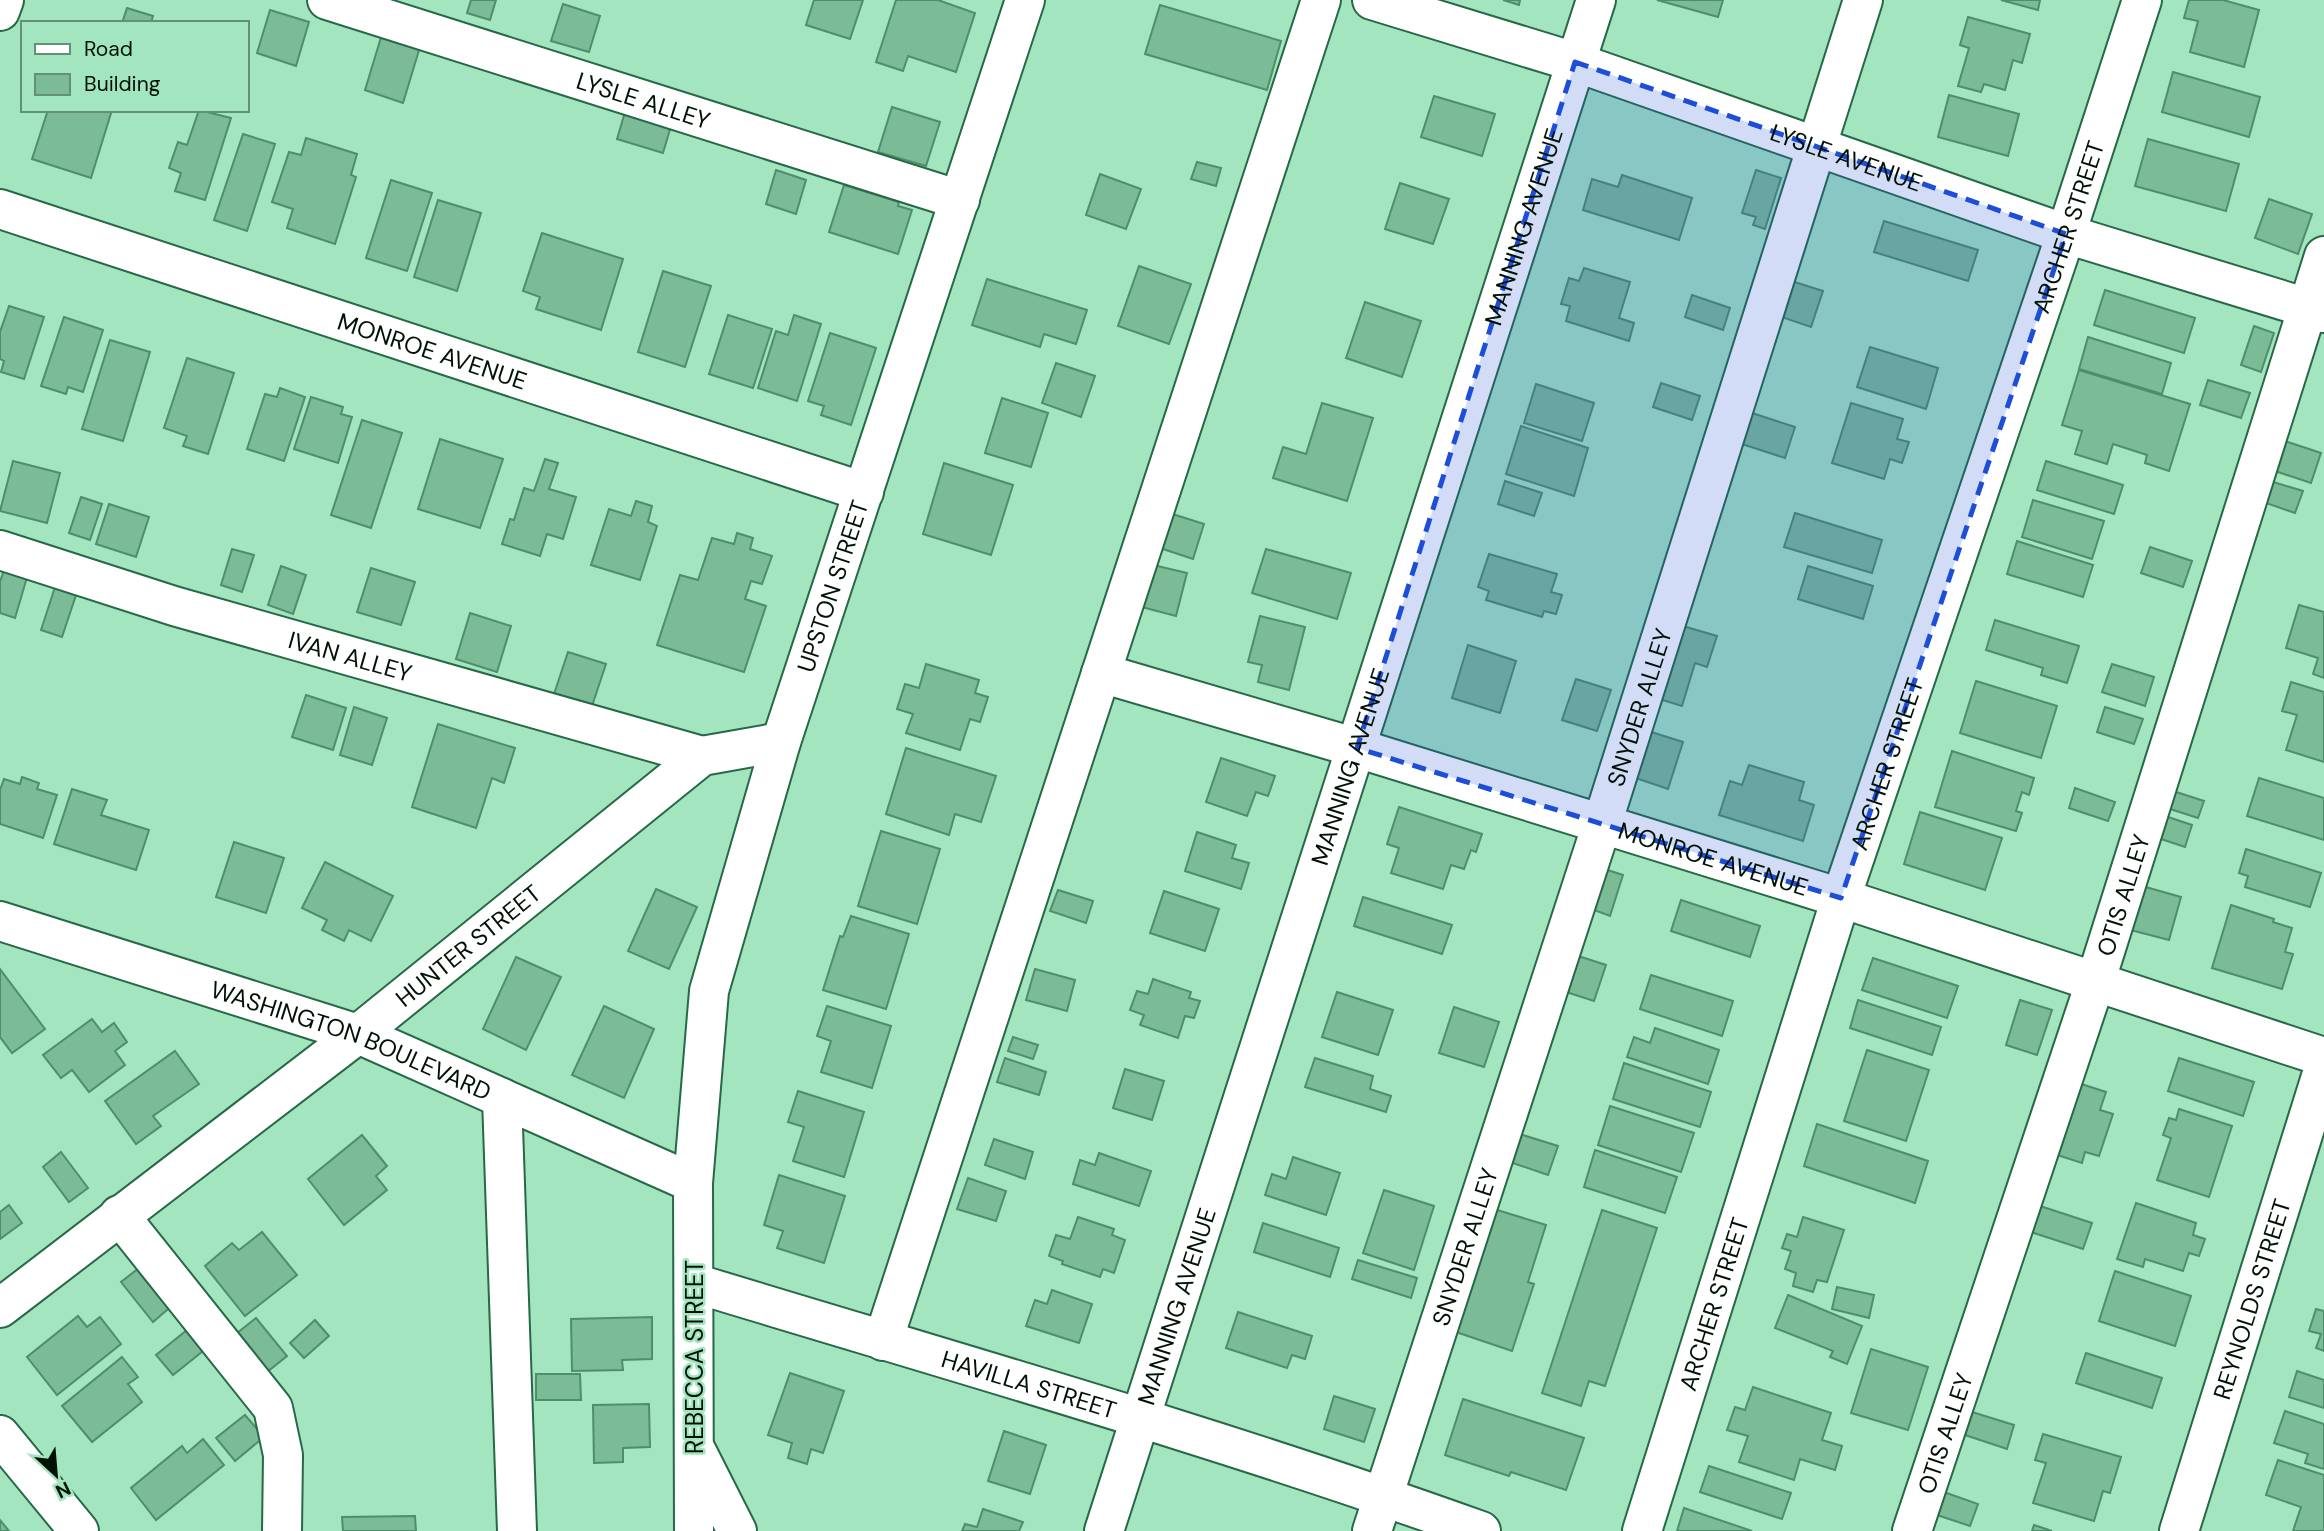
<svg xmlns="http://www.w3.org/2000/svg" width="2324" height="1531" font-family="'DM Sans',sans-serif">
	<rect width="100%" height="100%" fill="#a3e5bf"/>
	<!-- building -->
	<g fill="#7bbb96" stroke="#4f8e6b" stroke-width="2">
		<path d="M471 0H496L490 20 467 13Z"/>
		<path d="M814 0H863L850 39 806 25Z"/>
		<path d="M896 0H938L975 13 956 72 908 56 903 71 876 62Z"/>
		<path d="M1503 0H1520L1519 5Z"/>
		<path d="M1657 0H1723L1718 17Z"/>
		<path d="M2001 0H2040L2038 10Z"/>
		<path d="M2189 0H2223L2259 10 2244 67 2190 52 2198 21 2184 18Z"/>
		<path d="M563 4 600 16 589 52 551 41Z"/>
		<path d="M1160 5 1281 41 1267 90 1145 54Z"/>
		<path d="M127 8 153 16 151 23H122Z"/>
		<path d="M270 10 309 22 296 66 257 53Z"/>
		<path d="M1968 17 2030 34 2022 63 2013 60 2005 90 1984 84 1981 92 1958 86 1969 48 1960 45Z"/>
		<path d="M382 34 420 47 403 103 365 90Z"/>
		<path d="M2173 72 2260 97 2249 137 2162 112Z"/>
		<path d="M1949 95 2019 114 2008 156 1938 137Z"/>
		<path d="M1434 96 1495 114 1482 156 1421 137Z"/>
		<path d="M892 107 940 122 926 166 878 152Z"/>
		<path d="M48 110H112L91 178 32 159Z"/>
		<path d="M199 110 231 118 205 200 175 191 181 173 169 168 178 142 187 145Z"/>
		<path d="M625 112 671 126 663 153 617 139Z"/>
		<path d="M243 134 275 144 247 231 214 220Z"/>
		<path d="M306 138 357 154 351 175 356 177 335 244 287 228 293 209 272 202 289 152 301 155Z"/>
		<path d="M2148 139 2239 164 2226 211 2135 186Z"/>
		<path d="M1197 162 1221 168 1216 186 1191 179Z"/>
		<path d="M776 170 806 180 796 214 766 204Z"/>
		<path d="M1756 170 1781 178 1765 229 1753 225 1756 217 1742 213Z"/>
		<path d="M1100 174 1141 189 1126 229 1086 215Z"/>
		<path d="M1622 175 1692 198 1679 240 1583 210 1592 179 1618 187Z"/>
		<path d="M391 180 432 193 407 271 366 258Z"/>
		<path d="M1400 183 1449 199 1433 244 1385 229Z"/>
		<path d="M844 185 899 202 898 206 912 210 898 254 829 232Z"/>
		<path d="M2269 199 2312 214 2298 254 2255 238Z"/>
		<path d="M438 200 481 213 457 291 414 277Z"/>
		<path d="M1884 221 1978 250 1968 281 1874 252Z"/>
		<path d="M542 233 623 259 601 330 536 309 540 297 523 291Z"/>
		<path d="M1139 266 1191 284 1169 344 1118 326Z"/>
		<path d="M1584 268 1630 282 1619 318 1634 323 1629 341 1566 321 1570 306 1561 304 1569 278 1579 281Z"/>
		<path d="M663 271 711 286 685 367 638 352Z"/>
		<path d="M987 279 1087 310 1076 344 1044 334 1040 347 972 325Z"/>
		<path d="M1785 279 1823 291 1811 327 1773 314Z"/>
		<path d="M2105 290 2195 318 2184 353 2094 325Z"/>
		<path d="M1692 295 1730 308 1723 330 1685 317Z"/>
		<path d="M1365 302 1421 321 1402 377 1346 358Z"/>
		<path d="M9 306 44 317 24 379 1 372 4 361 0 359V332Z"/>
		<path d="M728 315 772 329 753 388 709 374Z"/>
		<path d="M794 315 821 324 797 401 758 388 776 331 788 335Z"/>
		<path d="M64 317 103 330 83 392 68 387 66 394 41 386Z"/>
		<path d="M2254 326 2274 333 2261 372 2241 365Z"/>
		<path d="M830 333 876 348 851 425 821 415 824 406 808 401Z"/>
		<path d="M2088 337 2171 363 2162 394 2079 369Z"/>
		<path d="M110 340 150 352 123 441 82 429Z"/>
		<path d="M1870 347 1938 368 1926 409 1857 387Z"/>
		<path d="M187 358 234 373 208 454 183 446 187 436 164 428Z"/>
		<path d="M1056 363 1095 376 1081 417 1042 403Z"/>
		<path d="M2079 370 2190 404 2169 471 2145 463 2147 455 2113 444 2107 464 2075 454 2082 431 2062 425Z"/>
		<path d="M2208 380 2250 393 2241 418 2200 405Z"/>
		<path d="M1661 383 1700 396 1692 420 1653 407Z"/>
		<path d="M1536 384 1594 403 1582 441 1524 423Z"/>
		<path d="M280 388 305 397 284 461 247 449 265 394 277 397Z"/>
		<path d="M311 397 343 407 341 414 352 417 338 463 294 449Z"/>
		<path d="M1002 398 1048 413 1031 467 985 453Z"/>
		<path d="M1322 403 1373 418 1347 501 1273 478 1283 447 1306 454Z"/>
		<path d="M1851 403 1903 419 1897 439 1909 442 1902 463 1890 459 1884 479 1832 463Z"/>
		<path d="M1752 413 1795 427 1785 458 1742 444Z"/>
		<path d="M362 420 402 433 371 528 331 515Z"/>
		<path d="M1521 426 1588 448 1574 496 1506 474Z"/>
		<path d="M440 439 503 459 480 528 418 509Z"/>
		<path d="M2282 440 2321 453 2311 483 2272 470Z"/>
		<path d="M545 459 558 463 549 489 576 497 563 539 547 534 540 556 502 544 510 519 514 520 524 488 534 491Z"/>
		<path d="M13 461 60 473 47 523 0 511Z"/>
		<path d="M2046 461 2123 485 2114 514 2037 490Z"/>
		<path d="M944 463 1013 485 991 555 923 534Z"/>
		<path d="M1505 481 1542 493 1534 516 1498 504Z"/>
		<path d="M2270 481 2303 491 2295 513 2263 502Z"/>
		<path d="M81 497 102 504 90 540 69 533Z"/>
		<path d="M2033 500 2104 521 2092 559 2022 537Z"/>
		<path d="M636 501 652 506 648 522 657 526 640 580 591 565 609 509 631 516Z"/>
		<path d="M109 504 149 517 136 557 96 544Z"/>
		<path d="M1166 512 1204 524 1193 559 1154 546Z"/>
		<path d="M1795 513 1882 540 1872 573 1784 547Z"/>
		<path d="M737 533 753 538 750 549 772 556 762 584 751 581 745 599 766 606 744 672 657 645 680 575 698 580 712 538 734 544Z"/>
		<path d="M2017 541 2093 565 2083 597 2007 574Z"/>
		<path d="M2150 547 2192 561 2183 587 2141 573Z"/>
		<path d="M232 549 254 555 242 592 221 585Z"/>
		<path d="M1266 549 1351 573 1337 619 1252 593Z"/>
		<path d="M1489 554 1557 574 1551 592 1562 595 1556 614 1544 611 1542 617 1486 600 1489 591 1478 587Z"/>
		<path d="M1149 564 1187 573 1176 616 1138 606Z"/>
		<path d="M281 566 306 575 293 614 268 605Z"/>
		<path d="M1808 566 1873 586 1863 619 1798 599Z"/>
		<path d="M5 567 28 574 15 618 0 613V582Z"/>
		<path d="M371 568 415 582 401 625 357 612Z"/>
		<path d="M55 587 76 595 62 637 41 630Z"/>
		<path d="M2299 605 2324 612V678L2313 674 2318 658 2286 648Z"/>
		<path d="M470 613 511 626 497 672 456 659Z"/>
		<path d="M1260 616 1305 627 1289 690 1258 682 1262 665 1248 662Z"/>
		<path d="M1995 620 2079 646 2067 683 2041 675 2043 668 1986 650Z"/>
		<path d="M1676 624 1717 636 1707 667 1695 663 1682 706 1653 697Z"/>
		<path d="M1468 645 1516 661 1500 713 1452 698Z"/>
		<path d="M568 652 606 664 591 709 553 697Z"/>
		<path d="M926 664 979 680 975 693 988 697 980 722 970 719 960 750 906 733 913 714 897 709 905 684 919 688Z"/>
		<path d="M2112 664 2154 677 2145 706 2102 692Z"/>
		<path d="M1576 679 1611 690 1597 731 1562 720Z"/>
		<path d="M1976 681 2057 706 2041 758 1960 733Z"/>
		<path d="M2291 682 2324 692V762L2286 750 2297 715 2282 711Z"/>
		<path d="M306 695 346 708 333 750 292 737Z"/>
		<path d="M354 707 387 718 372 765 340 755Z"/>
		<path d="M2105 707 2143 719 2134 744 2097 732Z"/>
		<path d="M438 724 515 748 504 783 492 778 476 828 412 807Z"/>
		<path d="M1645 730 1683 742 1668 789 1630 776Z"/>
		<path d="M906 748 996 776 981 822 955 814 949 835 886 814Z"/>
		<path d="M1952 751 2034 778 2029 795 2022 792 2016 811 2022 813 2016 831 1935 807Z"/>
		<path d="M1221 758 1275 776 1268 796 1256 792 1247 816 1206 802Z"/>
		<path d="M1749 765 1804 782 1799 800 1814 805 1803 841 1719 815 1730 781 1742 785Z"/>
		<path d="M22 777 39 783 37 789 57 795 43 838 0 824V790L4 779 20 784Z"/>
		<path d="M2259 778 2324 798V840L2247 816Z"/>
		<path d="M2075 788 2115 802 2108 821 2069 808Z"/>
		<path d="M72 789 107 800 101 815 149 830 136 870 54 844Z"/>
		<path d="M2173 791 2204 801 2198 818 2167 808Z"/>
		<path d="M1399 807 1482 834 1476 852 1471 850 1464 869 1451 865 1443 889 1391 873 1399 848 1387 844Z"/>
		<path d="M1920 812 2002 838 1985 890 1904 864Z"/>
		<path d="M2159 814 2192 825 2185 847 2152 836Z"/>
		<path d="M881 831 940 849 917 924 858 906Z"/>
		<path d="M1197 832 1236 845 1232 858 1249 863 1241 889 1185 871Z"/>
		<path d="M234 842 284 858 266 913 216 897Z"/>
		<path d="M2246 849 2321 873 2310 907 2245 887 2248 876 2239 873Z"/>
		<path d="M325 862 393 896 371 941 349 930 344 941 322 930 327 920 302 908Z"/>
		<path d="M1598 867 1623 875 1610 916 1586 907Z"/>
		<path d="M2135 884 2181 897 2169 940 2123 928Z"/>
		<path d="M656 889 697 907 669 969 628 951Z"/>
		<path d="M1058 890 1093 901 1086 923 1050 911Z"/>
		<path d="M1164 891 1219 909 1205 951 1150 933Z"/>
		<path d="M1363 897 1452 925 1442 954 1354 926Z"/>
		<path d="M1681 900 1760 926 1750 957 1671 931Z"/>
		<path d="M2231 905 2274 919 2273 922 2292 928 2285 952 2293 954 2282 989 2212 968Z"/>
		<path d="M851 916 909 934 886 1009 823 990 840 936 843 937Z"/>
		<path d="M1569 953 1606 965 1594 1001 1557 989Z"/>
		<path d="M516 957 561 977 526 1050 483 1029Z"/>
		<path d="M1873 958 1958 986 1947 1018 1862 990Z"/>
		<path d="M0 969 45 1029 12 1053 0 1037Z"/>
		<path d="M1035 969 1075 980 1067 1011 1026 1000Z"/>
		<path d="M1651 975 1733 1001 1722 1036 1640 1009Z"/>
		<path d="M1153 979 1191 992 1189 998 1200 1001 1194 1018 1185 1016 1178 1038 1140 1025 1144 1015 1130 1010 1137 991 1148 994Z"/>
		<path d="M1337 992 1393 1010 1378 1055 1322 1037Z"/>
		<path d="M1858 1000 1941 1027 1932 1055 1850 1028Z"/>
		<path d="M2020 1000 2052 1010 2037 1055 2006 1045Z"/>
		<path d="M604 1006 654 1029 624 1098 572 1075Z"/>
		<path d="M827 1006 891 1026 872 1088 821 1072 831 1041 817 1036Z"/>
		<path d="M1454 1007 1499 1022 1484 1067 1439 1053Z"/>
		<path d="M92 1019 102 1032 114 1023 127 1042 115 1051 125 1065 89 1092 72 1070 61 1078 43 1055Z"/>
		<path d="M1655 1028 1719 1050 1708 1084 1627 1057 1634 1037 1650 1043Z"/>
		<path d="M1013 1037 1038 1045 1033 1059 1008 1051Z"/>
		<path d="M1867 1050 1929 1070 1906 1141 1844 1121Z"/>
		<path d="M175 1051 199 1084 153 1116 161 1126 136 1144 105 1101Z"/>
		<path d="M1005 1058 1046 1072 1039 1095 997 1082Z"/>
		<path d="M1315 1058 1373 1076 1370 1089 1391 1096 1386 1112 1305 1087Z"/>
		<path d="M2179 1058 2254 1082 2243 1116 2168 1091Z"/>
		<path d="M1624 1063 1711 1092 1700 1127 1613 1099Z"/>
		<path d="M1125 1069 1164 1081 1152 1120 1113 1108Z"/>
		<path d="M2069 1080 2106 1092 2100 1110 2113 1114 2099 1156 2085 1152 2082 1163 2045 1151Z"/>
		<path d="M798 1091 864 1112 844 1177 793 1161 804 1127 788 1122Z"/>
		<path d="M1610 1106 1694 1133 1681 1172 1598 1145Z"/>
		<path d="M2179 1109 2232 1126 2209 1197 2157 1180 2171 1138 2163 1135 2169 1118 2176 1120Z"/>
		<path d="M1817 1124 1928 1161 1915 1203 1804 1166Z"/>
		<path d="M1513 1132 1558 1146 1548 1175 1504 1160Z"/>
		<path d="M362 1135 387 1166 376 1176 387 1190 344 1225 308 1179Z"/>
		<path d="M994 1139 1033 1152 1025 1179 985 1165Z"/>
		<path d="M1595 1150 1677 1177 1665 1213 1584 1187Z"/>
		<path d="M61 1152 88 1188 69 1202 43 1167Z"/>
		<path d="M1099 1153 1151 1171 1139 1206 1073 1184 1080 1160 1095 1165Z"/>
		<path d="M1293 1157 1340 1173 1326 1215 1265 1195 1272 1174 1286 1179Z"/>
		<path d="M779 1175 845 1196 824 1263 777 1248 783 1231 764 1225Z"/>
		<path d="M968 1178 1006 1191 996 1221 957 1209Z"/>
		<path d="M1384 1190 1434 1206 1414 1270 1363 1253Z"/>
		<path d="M2136 1203 2196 1223 2193 1235 2205 1239 2199 1256 2189 1253 2183 1271 2145 1259 2143 1267 2117 1259Z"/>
		<path d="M9 1205 22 1223 0 1239V1212Z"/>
		<path d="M2040 1206 2092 1223 2083 1249 2031 1232Z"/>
		<path d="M1494 1209 1546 1225 1528 1282 1534 1284 1512 1351 1456 1332Z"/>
		<path d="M1602 1210 1657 1228 1605 1386 1589 1381 1581 1406 1542 1393Z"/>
		<path d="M1078 1217 1114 1229 1112 1235 1125 1240 1114 1273 1103 1269 1100 1277 1062 1264 1063 1261 1049 1256 1056 1235 1070 1239Z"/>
		<path d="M1803 1217 1844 1230 1827 1282 1817 1280 1813 1292 1793 1286 1796 1273 1785 1269 1791 1251 1782 1248 1787 1234 1797 1237Z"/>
		<path d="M1263 1223 1339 1248 1330 1277 1254 1252Z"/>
		<path d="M262 1232 297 1275 245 1316 205 1266 232 1243 239 1250Z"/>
		<path d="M1358 1260 1417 1278 1411 1298 1352 1279Z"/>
		<path d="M144 1264 175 1303 153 1322 121 1282Z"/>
		<path d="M2115 1271 2191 1296 2175 1346 2099 1321Z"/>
		<path d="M1837 1287 1874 1295 1869 1318 1832 1309Z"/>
		<path d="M1052 1290 1092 1304 1079 1343 1026 1326 1035 1300 1047 1304Z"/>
		<path d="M1788 1295 1862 1326 1847 1364 1830 1357 1833 1351 1775 1328Z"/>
		<path d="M2316 1309 2324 1311V1351L2316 1348 2321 1334 2309 1331Z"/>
		<path d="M1238 1312 1312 1336 1305 1359 1292 1355 1287 1368 1226 1348Z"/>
		<path d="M78 1316 87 1327 100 1317 121 1344 57 1395 27 1357Z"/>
		<path d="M652 1317V1359L622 1360 623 1370 572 1371 571 1319Z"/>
		<path d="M256 1318 287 1356 267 1372 236 1334Z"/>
		<path d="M315 1320 329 1336 304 1358 290 1343Z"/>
		<path d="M187 1330 203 1351 173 1375 156 1355Z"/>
		<path d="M1871 1349 1928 1367 1908 1430 1851 1413Z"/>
		<path d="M2086 1353 2162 1378 2152 1408 2076 1383Z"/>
		<path d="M122 1357 138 1377 128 1384 142 1402 92 1442 62 1406Z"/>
		<path d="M2297 1371 2324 1380V1408L2289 1397Z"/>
		<path d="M790 1373 844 1391 823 1453 811 1449 807 1464 788 1458 792 1443 768 1435Z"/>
		<path d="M536 1374H580L581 1400H536Z"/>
		<path d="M1753 1387 1831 1413 1822 1440 1842 1446 1835 1470 1800 1459 1794 1480 1739 1462 1748 1436 1727 1430 1735 1407 1745 1410Z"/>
		<path d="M1334 1396 1375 1409 1364 1442 1324 1429Z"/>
		<path d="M1463 1399 1584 1438 1566 1490 1511 1472 1509 1476 1445 1455Z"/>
		<path d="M649 1404 650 1447 623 1448V1462L594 1463 593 1405Z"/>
		<path d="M2285 1411 2324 1424V1469L2305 1463 2308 1454 2274 1443Z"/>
		<path d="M1972 1412 2014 1425 2007 1449 1965 1435Z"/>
		<path d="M245 1415 264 1437 235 1461 216 1438Z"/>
		<path d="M1004 1431 1046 1445 1030 1494 988 1481Z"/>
		<path d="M2043 1434 2121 1457 2110 1493 2103 1491 2094 1521 2033 1503 2046 1463 2035 1460Z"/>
		<path d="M203 1439 224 1465 156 1520 131 1488 182 1446 187 1453Z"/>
		<path d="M2278 1460 2324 1475V1531H2293L2301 1507 2266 1495Z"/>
		<path d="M1709 1466 1791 1493 1782 1519 1700 1492Z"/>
		<path d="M1941 1491 1978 1504 1970 1526 1934 1514Z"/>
		<path d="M1684 1508 1752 1531H1677Z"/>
		<path d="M983 1509 1023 1522 1019 1531H962L965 1524 977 1527Z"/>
		<path d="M415 1516 416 1531H343L342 1517Z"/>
		<path d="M0 1520 9 1531H0Z"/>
		<path d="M2034 1525 2052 1531H2032Z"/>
	</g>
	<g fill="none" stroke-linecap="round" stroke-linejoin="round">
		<defs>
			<g id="minor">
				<path id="s1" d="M327 0 960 200"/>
				<path id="s2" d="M1372 0 1575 62 2066 234 2324 313"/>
				<path d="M0 11 4 0"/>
				<path id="s3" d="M0 209 864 492"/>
				<path id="s4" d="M0 550 174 606 702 756"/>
				<path id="s5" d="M1101 673 1357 748 1841 898 2324 1057"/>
				<path id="s6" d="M0 921 358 1034 693 1183"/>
				<path d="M502 1098 517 1531"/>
				<path d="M119 1215 273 1408 283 1455 282 1531"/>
				<path id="s7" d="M694 1283C957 1363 1222 1438 1481 1531"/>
				<path id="s8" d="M0 1308 358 1034 702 756 781 742"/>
				<path d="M883 1341 1321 0"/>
				<path d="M0 1435 79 1531"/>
				<path d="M697 1452 737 1531"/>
				<path id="s9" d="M694 1531 693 1183 709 991 781 742 1025 0"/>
				<path id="s10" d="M1104 1531 1596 0"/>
				<path id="s11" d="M1372 1531 1602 824 1863 0"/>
				<path id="s12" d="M1642 1531 1841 898 2066 234 2142 0"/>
				<path id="s13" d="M1912 1531 2095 983 2324 256"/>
				<path id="s14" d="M2179 1531 2324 1067"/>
			</g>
		</defs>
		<!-- minor casing -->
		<use href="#minor" stroke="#276847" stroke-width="42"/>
		<!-- minor -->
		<use href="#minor" stroke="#fff" stroke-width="38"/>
	</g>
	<!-- marked area -->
	<path fill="#1d4ed8" fill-opacity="0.2" stroke="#1d4ed8" stroke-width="5" stroke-dasharray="14 9" stroke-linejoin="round" d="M1575 62 2066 234 1841 898 1357 748Z"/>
	<g text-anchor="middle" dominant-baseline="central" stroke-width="5" stroke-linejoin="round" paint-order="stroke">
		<!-- street labels -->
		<g font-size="24" fill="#001206" stroke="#a3e5bf">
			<text stroke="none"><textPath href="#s1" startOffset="332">LYSLE ALLEY</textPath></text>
			<text stroke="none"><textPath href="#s2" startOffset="500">LYSLE AVENUE</textPath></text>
			<text stroke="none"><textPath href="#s10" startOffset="1370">MANNING AVENUE</textPath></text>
			<text stroke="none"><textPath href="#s12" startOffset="1372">ARCHER STREET</textPath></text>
			<text stroke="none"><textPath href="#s3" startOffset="455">MONROE AVENUE</textPath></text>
			<text stroke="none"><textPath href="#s9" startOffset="964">UPSTON STREET</textPath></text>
			<text stroke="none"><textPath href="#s4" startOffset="366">IVAN ALLEY</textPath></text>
			<text stroke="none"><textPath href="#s11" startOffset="866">SNYDER ALLEY</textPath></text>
			<text stroke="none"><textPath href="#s12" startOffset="805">ARCHER STREET</textPath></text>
			<text stroke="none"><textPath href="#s10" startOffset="803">MANNING AVENUE</textPath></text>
			<text stroke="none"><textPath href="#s5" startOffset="640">MONROE AVENUE</textPath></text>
			<text stroke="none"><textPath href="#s13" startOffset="670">OTIS ALLEY</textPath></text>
			<text stroke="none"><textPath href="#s8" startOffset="592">HUNTER STREET</textPath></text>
			<text stroke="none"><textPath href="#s6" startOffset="371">WASHINGTON BOULEVARD</textPath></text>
			<text stroke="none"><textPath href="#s11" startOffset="299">SNYDER ALLEY</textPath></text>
			<text stroke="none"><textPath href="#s14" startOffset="243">REYNOLDS STREET</textPath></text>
			<text stroke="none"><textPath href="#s12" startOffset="238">ARCHER STREET</textPath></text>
			<text stroke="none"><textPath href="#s10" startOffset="236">MANNING AVENUE</textPath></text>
			<text transform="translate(694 1357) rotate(-90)">REBECCA STREET</text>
			<text stroke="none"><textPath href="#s7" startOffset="350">HAVILLA STREET</textPath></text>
			<text stroke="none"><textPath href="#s13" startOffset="103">OTIS ALLEY</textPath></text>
		</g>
	</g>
	<!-- legend -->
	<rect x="21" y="21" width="228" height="91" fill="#a3e5bf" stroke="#629175" stroke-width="2"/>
	<rect x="35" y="44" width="35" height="10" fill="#ffffff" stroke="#629175" stroke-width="2"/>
	<text x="84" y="56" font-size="21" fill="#001206">Road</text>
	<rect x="35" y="74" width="35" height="21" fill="#7bbb96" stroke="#629175" stroke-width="2"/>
	<text x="84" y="91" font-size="21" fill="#001206">Building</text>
	<!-- north arrow -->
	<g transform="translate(56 1475) rotate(154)" stroke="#a3e5bf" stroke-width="5" paint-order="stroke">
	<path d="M0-5L12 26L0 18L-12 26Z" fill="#001206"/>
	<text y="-10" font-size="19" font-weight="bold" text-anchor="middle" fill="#001206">N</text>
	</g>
</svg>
